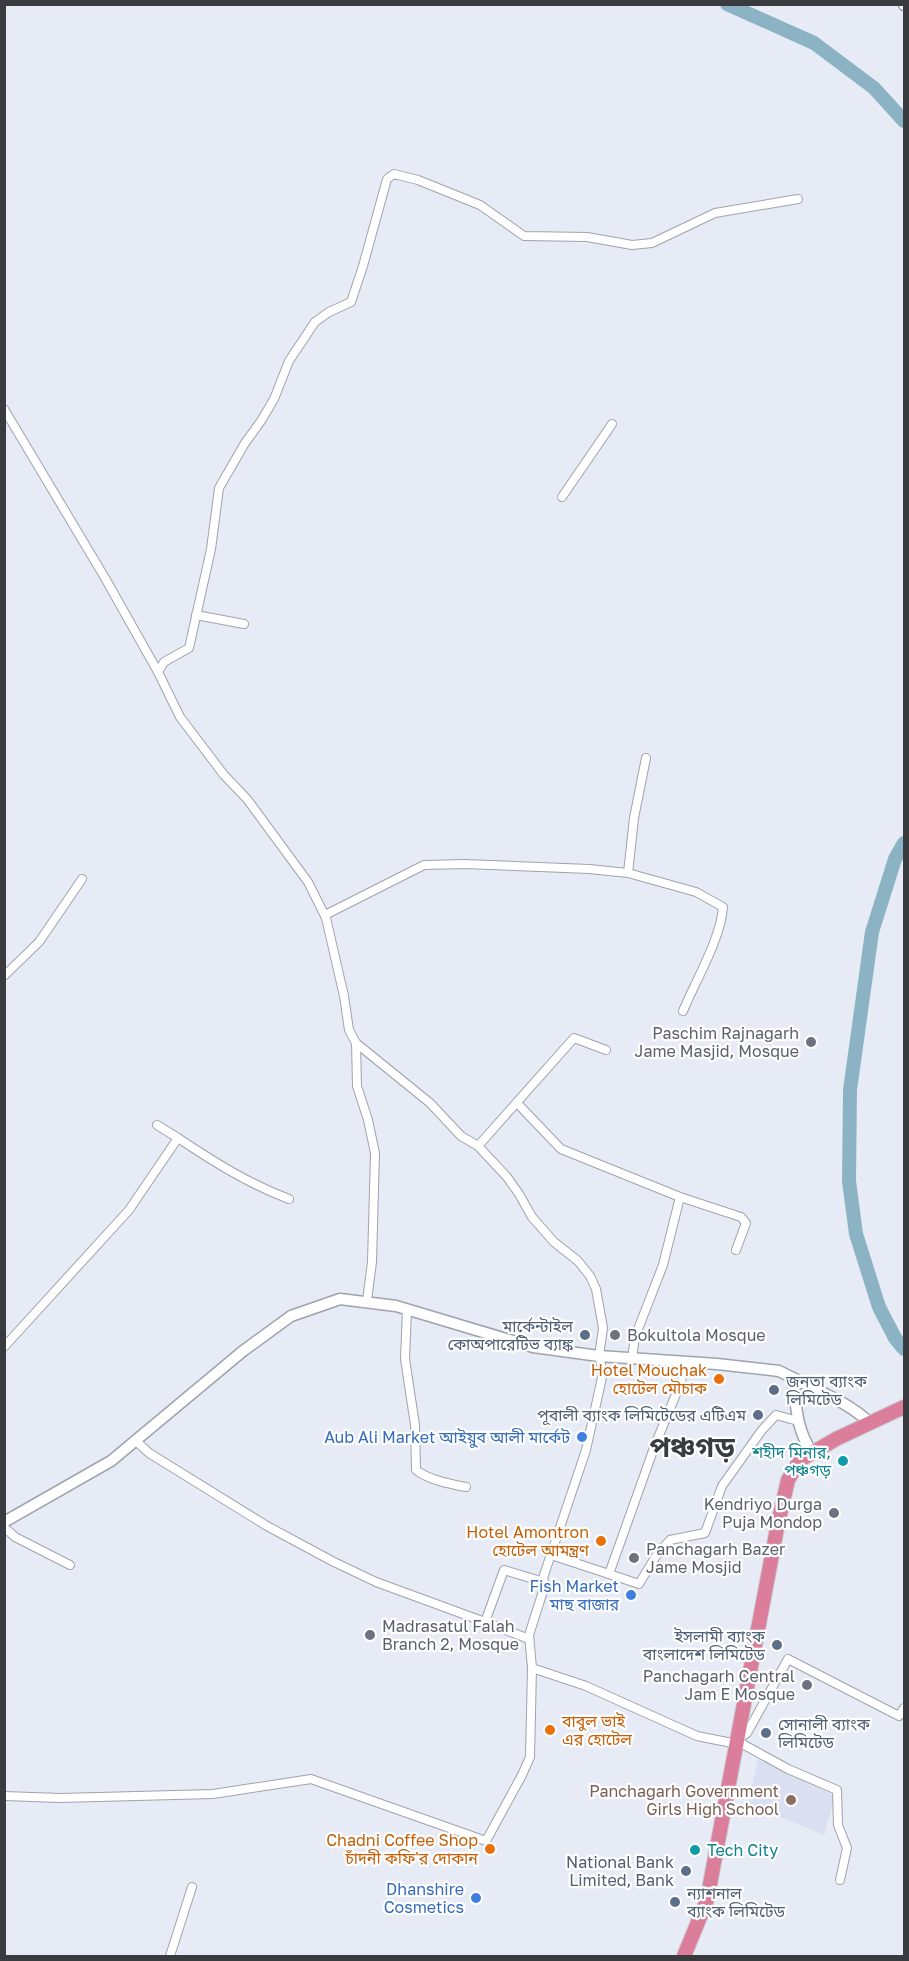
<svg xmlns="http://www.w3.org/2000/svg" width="909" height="1961" font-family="'Golos Text','Noto Sans Bengali',sans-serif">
	<rect width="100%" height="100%" fill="#e7ebf6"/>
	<!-- built -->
	<path fill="#dae0f2" d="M758 1759 835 1796 824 1835 748 1804Z"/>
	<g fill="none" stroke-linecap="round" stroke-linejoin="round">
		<!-- river -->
		<g stroke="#8bb3c4" stroke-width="14">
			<path d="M727 4 814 43 874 88 904 121"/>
			<path d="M904 843 895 859 872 932 850 1090 849 1181 856 1234 879 1307 895 1338 904 1349"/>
		</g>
		<defs>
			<g id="minor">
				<path d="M4 409 105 578 158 672"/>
				<path d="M562 497 612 424"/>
				<path d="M196 615 244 624"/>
				<path d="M628 873 634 818 646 758"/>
				<path d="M325 915 424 865 464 864 589 869 628 873 696 892 723 907C721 938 696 980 683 1011"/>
				<path d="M4 976 39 942 82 879"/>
				<path d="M356 1043 357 1086 368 1120 375 1153 372 1262 367 1301"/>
				<path d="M606 1050 574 1038 478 1146 507 1177 519 1194 532 1217 554 1242 578 1261 590 1276 596 1289 603 1328 599 1356 603 1373 586 1450 543 1578 545 1585 529 1635 532 1668 586 1686 697 1736 732 1743 747 1733 788 1659 899 1716 904 1708"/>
				<path d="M517 1103 561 1149 680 1197 663 1265 635 1337 632 1358"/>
				<path d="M178 1138C214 1162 249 1184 289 1199"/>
				<path d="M478 1146 461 1136 430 1103 356 1043 349 1030 344 996 326 918 308 882 247 799 224 775 180 717 158 672 164 662 189 648 211 549 219 488 245 443 261 421 274 399 289 361 315 322 329 312 351 302 363 266 387 179 394 174 418 180 480 205 524 236 587 237 632 245 652 243 715 213 798 199"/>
				<path d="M680 1197 741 1217 746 1223 736 1250"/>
				<path d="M407 1309 405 1359 415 1425 416 1470C429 1480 450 1484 466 1487"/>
				<path d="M4 1347 129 1210 178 1138 157 1125"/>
				<path d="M136 1441 149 1453 267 1526 334 1562 376 1582 485 1622"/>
				<path d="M4 1527 15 1537 70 1565"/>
				<path d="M551 1555 609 1574 655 1445 681 1382 685 1362"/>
				<path d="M609 1574 639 1584 656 1556 670 1540 705 1533 722 1486 762 1430 776 1415 798 1421"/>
				<path d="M529 1639 485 1622 504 1570 544 1582"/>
				<path d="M737 1741 788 1769 837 1790 838 1825 847 1848 840 1880"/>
				<path d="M4 1796 60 1798 213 1794 311 1779 486 1841 522 1775 530 1757 532 1668"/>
				<path d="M170 1956 192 1887"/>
			</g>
			<g id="tertiary">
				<path d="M793 1378C820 1392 848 1402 870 1423"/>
				<path d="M4 1522 111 1461 243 1351 291 1316 340 1299 396 1306 533 1347 599 1356 717 1364 779 1371 793 1378C796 1404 796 1430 812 1452"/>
			</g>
			<path id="secondary" d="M904 4V5"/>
			<path id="trunk" d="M684 1956 707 1900 778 1523 788 1480 800 1460 836 1439 904 1407"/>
		</defs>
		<!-- minor casing -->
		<use href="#minor" stroke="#9fa3ad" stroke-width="10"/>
		<!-- tertiary casing -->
		<use href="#tertiary" stroke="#9fa3ad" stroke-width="13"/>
		<!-- secondary casing -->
		<use href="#secondary" stroke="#9fa3ad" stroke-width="13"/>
		<!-- trunk casing -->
		<use href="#trunk" stroke="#cccccd" stroke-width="16"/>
		<!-- minor -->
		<use href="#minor" stroke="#fff" stroke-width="8"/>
		<!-- tertiary -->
		<use href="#tertiary" stroke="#fff" stroke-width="10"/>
		<!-- secondary -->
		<use href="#secondary" stroke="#fff" stroke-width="10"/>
		<!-- trunk -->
		<use href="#trunk" stroke="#db7e9c" stroke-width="14"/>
	</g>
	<!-- markers -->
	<g fill="#6b7280" stroke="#fff" stroke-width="2">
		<circle cx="811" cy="1042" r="6"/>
		<circle cx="615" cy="1335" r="6"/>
		<circle cx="834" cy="1513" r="6"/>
		<circle cx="634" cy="1558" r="6"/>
		<circle cx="370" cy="1635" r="6"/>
		<circle cx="807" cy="1685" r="6"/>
	</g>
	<g fill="#5c6f8a" stroke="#fff" stroke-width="2">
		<circle cx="585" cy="1335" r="6"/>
		<circle cx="774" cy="1390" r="6"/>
		<circle cx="758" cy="1415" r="6"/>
		<circle cx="777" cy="1645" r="6"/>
		<circle cx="766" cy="1733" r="6"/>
		<circle cx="686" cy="1871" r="6"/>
		<circle cx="675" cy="1902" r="6"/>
	</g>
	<g fill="#e8710a" stroke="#fff" stroke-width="2">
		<circle cx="719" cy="1379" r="6"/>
		<circle cx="601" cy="1541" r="6"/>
		<circle cx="550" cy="1730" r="6"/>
		<circle cx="490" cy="1849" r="6"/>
	</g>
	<g fill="#3f7fe0" stroke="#fff" stroke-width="2">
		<circle cx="582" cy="1437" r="6"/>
		<circle cx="631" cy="1595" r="6"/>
		<circle cx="476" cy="1898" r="6"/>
	</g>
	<g fill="#0f9aa8" stroke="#fff" stroke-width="2">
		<circle cx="843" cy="1461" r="6"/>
		<circle cx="695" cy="1850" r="6"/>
	</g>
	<circle fill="#8d6e63" stroke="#fff" stroke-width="2" cx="791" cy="1800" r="6"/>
	<g text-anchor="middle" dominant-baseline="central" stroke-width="4.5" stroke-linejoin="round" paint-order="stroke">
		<!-- worship labels -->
		<g font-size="16" fill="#5b616d" stroke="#fff" text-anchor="end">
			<text x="799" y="1033">Paschim Rajnagarh<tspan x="799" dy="18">Jame Masjid, Mosque</tspan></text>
			<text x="627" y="1335" text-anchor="start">Bokultola Mosque</text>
			<text x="822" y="1504">Kendriyo Durga<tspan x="822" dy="18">Puja Mondop</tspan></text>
			<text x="646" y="1549" text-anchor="start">Panchagarh Bazer<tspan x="646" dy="18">Jame Mosjid</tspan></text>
			<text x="382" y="1626" text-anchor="start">Madrasatul Falah<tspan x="382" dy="18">Branch 2, Mosque</tspan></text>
			<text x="795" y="1676">Panchagarh Central<tspan x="795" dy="18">Jam E Mosque</tspan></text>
		</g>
		<!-- service labels -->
		<g font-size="16" fill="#4e5e75" stroke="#fff" text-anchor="end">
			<text x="573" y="1326">মার্কেন্টাইল<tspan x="573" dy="18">কোঅপারেটিভ ব্যাঙ্ক</tspan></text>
			<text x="786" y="1381" text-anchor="start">জনতা ব্যাংক<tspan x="786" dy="18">লিমিটেড</tspan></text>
			<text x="746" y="1415">পূবালী ব্যাংক লিমিটেডের এটিএম</text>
			<text x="765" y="1636">ইসলামী ব্যাংক<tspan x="765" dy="18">বাংলাদেশ লিমিটেড</tspan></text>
			<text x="778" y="1724" text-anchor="start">সোনালী ব্যাংক<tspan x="778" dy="18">লিমিটেড</tspan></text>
			<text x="674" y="1862">National Bank<tspan x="674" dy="18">Limited, Bank</tspan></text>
			<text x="687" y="1893" text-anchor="start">ন্যাশনাল<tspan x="687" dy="18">ব্যাংক লিমিটেড</tspan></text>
		</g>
		<!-- food labels -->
		<g font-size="16" fill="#c56008" stroke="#fff" text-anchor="end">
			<text x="707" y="1370">Hotel Mouchak<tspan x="707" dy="18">হোটেল মৌচাক</tspan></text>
			<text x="589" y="1532">Hotel Amontron<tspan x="589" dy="18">হোটেল আমন্ত্রণ</tspan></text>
			<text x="562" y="1721" text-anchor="start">বাবুল ভাই<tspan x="562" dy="18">এর হোটেল</tspan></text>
			<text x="478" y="1840">Chadni Coffee Shop<tspan x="478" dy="18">চাঁদনী কফি'র দোকান</tspan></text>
		</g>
		<!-- shop labels -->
		<g font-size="16" fill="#366cbe" stroke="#fff" text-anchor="end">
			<text x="570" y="1437">Aub Ali Market আইয়ুব আলী মার্কেট</text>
			<text x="619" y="1586">Fish Market<tspan x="619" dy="18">মাছ বাজার</tspan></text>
			<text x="464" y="1889">Dhanshire<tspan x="464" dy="18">Cosmetics</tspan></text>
		</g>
		<!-- culture labels -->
		<g font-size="16" fill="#0d838f" stroke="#fff" text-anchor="end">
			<text x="831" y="1452">শহীদ মিনার,<tspan x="831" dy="18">পঞ্চগড়</tspan></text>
			<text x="707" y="1850" text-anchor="start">Tech City</text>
		</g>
		<!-- education labels -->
		<g font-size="16" fill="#785e54" stroke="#fff" text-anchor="end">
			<text x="779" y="1791">Panchagarh Government<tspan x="779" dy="18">Girls High School</tspan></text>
		</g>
		<!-- town labels -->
		<g font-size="28" font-weight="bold" fill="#393b3f" stroke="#fff">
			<text x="692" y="1446">পঞ্চগড়</text>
		</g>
	</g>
	<!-- border -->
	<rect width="909" height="1961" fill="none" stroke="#393b3f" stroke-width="12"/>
</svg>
